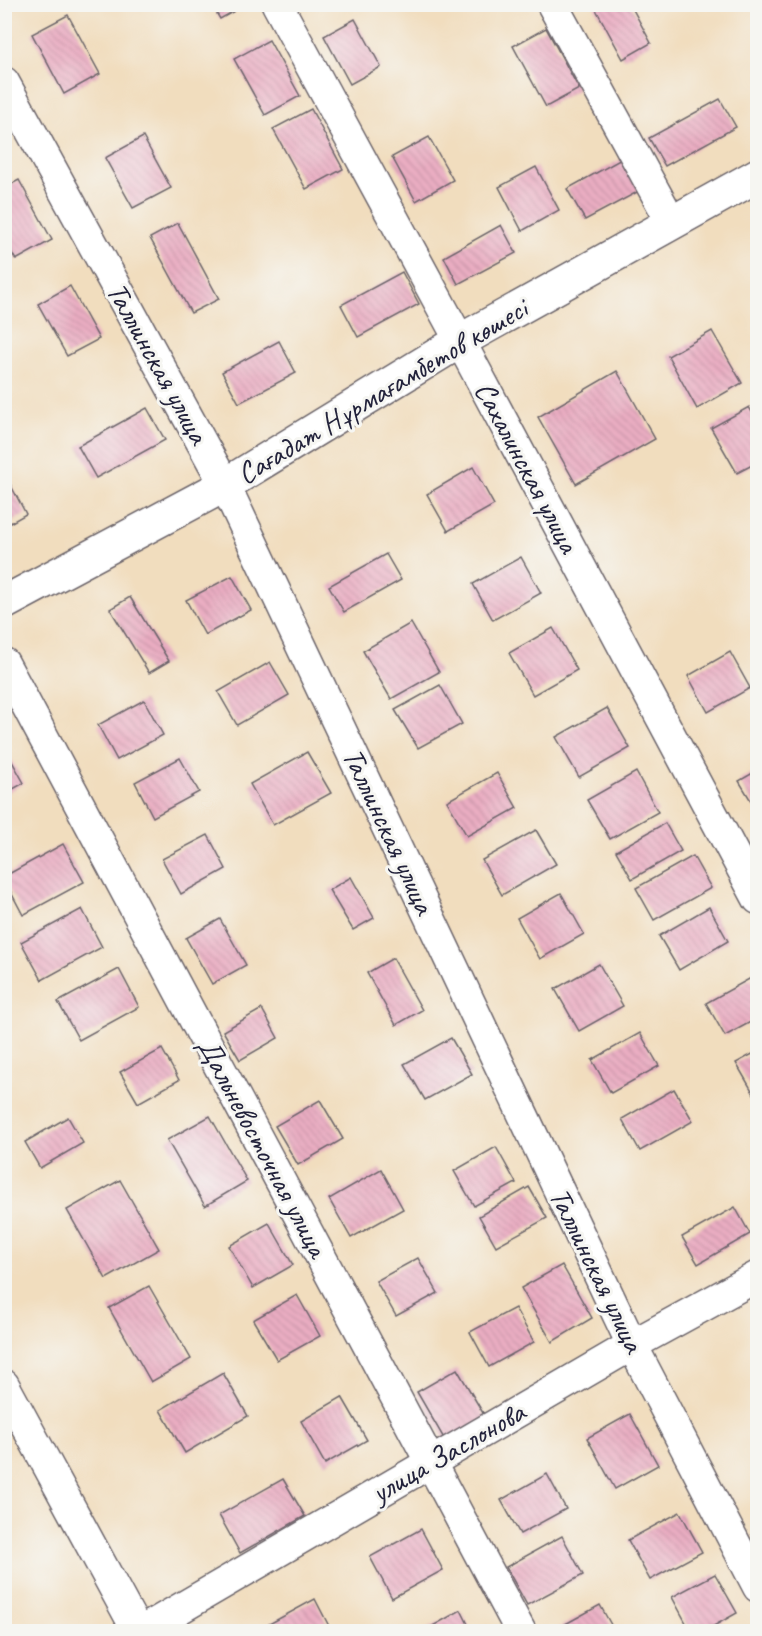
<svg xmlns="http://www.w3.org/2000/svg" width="762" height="1636" font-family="Caveat,sans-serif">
	<defs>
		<pattern id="building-back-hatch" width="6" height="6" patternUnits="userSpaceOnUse" patternTransform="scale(1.5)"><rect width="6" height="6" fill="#eaadc2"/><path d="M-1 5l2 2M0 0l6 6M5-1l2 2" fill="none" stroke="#c895a8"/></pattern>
	</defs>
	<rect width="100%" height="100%" fill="#f6f6f2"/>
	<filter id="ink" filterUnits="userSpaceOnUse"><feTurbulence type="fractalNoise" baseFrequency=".0167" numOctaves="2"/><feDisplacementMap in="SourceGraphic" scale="12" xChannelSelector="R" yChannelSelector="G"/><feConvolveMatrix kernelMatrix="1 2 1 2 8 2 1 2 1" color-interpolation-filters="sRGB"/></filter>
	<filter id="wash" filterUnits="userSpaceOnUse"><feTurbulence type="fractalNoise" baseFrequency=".008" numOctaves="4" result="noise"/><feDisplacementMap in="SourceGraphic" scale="24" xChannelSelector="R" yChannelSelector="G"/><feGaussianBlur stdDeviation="1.35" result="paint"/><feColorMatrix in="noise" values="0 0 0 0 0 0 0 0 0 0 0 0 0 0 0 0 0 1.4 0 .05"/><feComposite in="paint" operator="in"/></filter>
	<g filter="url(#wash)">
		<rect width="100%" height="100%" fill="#f1ddbe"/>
		<g id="blocks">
			<!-- building -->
			<g fill="url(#building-back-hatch)">
				<path d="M211 4H247L220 19Z"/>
				<path d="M593 4H630L651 43 623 59Z"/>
				<path d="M68 15 100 74 64 94 32 34Z"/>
				<path d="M355 19 381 67 350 84 324 36Z"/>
				<path d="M546 28 579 89 546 107 513 46Z"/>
				<path d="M269 40 300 96 265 115 234 59Z"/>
				<path d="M720 99 736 127 665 166 649 138Z"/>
				<path d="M311 109 343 169 306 189 273 129Z"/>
				<path d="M143 137 171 188 133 208 105 158Z"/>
				<path d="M429 137 453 180 416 201 392 157Z"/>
				<path d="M625 157 643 189 585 220 567 189Z"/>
				<path d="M536 167 559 210 522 231 499 187Z"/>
				<path d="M19 180 52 240 16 260 4 239V188Z"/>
				<path d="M178 223 219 299 191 313 150 238Z"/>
				<path d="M501 225 516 253 458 284 444 257Z"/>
				<path d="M402 272 419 304 358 337 341 305Z"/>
				<path d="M70 286 99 339 67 356 38 304Z"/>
				<path d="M712 331 742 383 697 409 668 356Z"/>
				<path d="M279 341 296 373 239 403 222 372Z"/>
				<path d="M617 371 655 439 576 484 538 417Z"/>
				<path d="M749 407 758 423V462L737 473 711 428Z"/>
				<path d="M147 408 165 440 96 478 78 446Z"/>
				<path d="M473 467 494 505 448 531 427 494Z"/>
				<path d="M9 482 26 514 5 526V485Z"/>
				<path d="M386 554 401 580 344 612 329 586Z"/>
				<path d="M521 557 541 593 493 620 473 584Z"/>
				<path d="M232 576 251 610 205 635 186 600Z"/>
				<path d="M130 597 169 661 149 673 110 609Z"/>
				<path d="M411 623 439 672 391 699 363 651Z"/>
				<path d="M553 628 577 670 533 695 509 653Z"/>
				<path d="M730 652 750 688 708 712 688 676Z"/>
				<path d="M270 662 289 695 237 725 218 692Z"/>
				<path d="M440 685 462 724 418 748 395 710Z"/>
				<path d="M144 700 163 735 117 760 98 725Z"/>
				<path d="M607 708 630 748 579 777 556 737Z"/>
				<path d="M4 747 24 783 4 794Z"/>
				<path d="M307 752 331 793 273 825 250 784Z"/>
				<path d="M180 758 199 792 153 817 135 782Z"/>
				<path d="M758 770V808L756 809 739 781Z"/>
				<path d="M636 772 658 812 610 839 587 800Z"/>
				<path d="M497 773 517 808 467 836 447 801Z"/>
				<path d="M665 823 681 851 632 879 616 851Z"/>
				<path d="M536 830 556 864 502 895 482 860Z"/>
				<path d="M208 835 226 869 181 894 162 859Z"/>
				<path d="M63 844 84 882 23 915 5 881V876Z"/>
				<path d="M693 856 711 888 654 920 636 888Z"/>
				<path d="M351 877 374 918 353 930 329 890Z"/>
				<path d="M561 893 584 934 540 959 517 918Z"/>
				<path d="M709 907 728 941 679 970 659 936Z"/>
				<path d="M82 909 102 947 42 980 21 942Z"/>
				<path d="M220 919 246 965 212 984 186 938Z"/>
				<path d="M393 958 422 1010 396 1025 367 973Z"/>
				<path d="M599 964 623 1006 579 1031 555 989Z"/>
				<path d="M119 969 139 1007 79 1040 58 1002Z"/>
				<path d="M751 978 758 989V1018L725 1036 706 1003Z"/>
				<path d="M262 1009 278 1038 240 1060 223 1031Z"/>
				<path d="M640 1033 659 1066 611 1093 592 1060Z"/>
				<path d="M451 1038 472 1074 425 1100 404 1064Z"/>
				<path d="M162 1049 179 1080 138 1103 120 1072Z"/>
				<path d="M758 1051V1101L736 1063Z"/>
				<path d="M674 1089 693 1121 640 1151 622 1119Z"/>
				<path d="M320 1100 343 1139 298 1165 275 1126Z"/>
				<path d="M210 1116 247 1181 205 1206 167 1140Z"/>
				<path d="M68 1117 83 1143 40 1168 25 1142Z"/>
				<path d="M496 1147 516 1183 474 1206 454 1171Z"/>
				<path d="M381 1169 403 1209 351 1238 329 1199Z"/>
				<path d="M120 1180 159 1249 106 1279 67 1210Z"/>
				<path d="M529 1187 547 1218 496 1246 479 1216Z"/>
				<path d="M735 1207 750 1234 698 1264 682 1237Z"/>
				<path d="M269 1223 293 1265 253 1288 229 1246Z"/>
				<path d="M418 1258 438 1293 396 1316 376 1281Z"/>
				<path d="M562 1265 592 1318 552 1342 521 1288Z"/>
				<path d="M149 1286 191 1359 151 1382 109 1308Z"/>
				<path d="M297 1295 320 1336 277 1360 253 1320Z"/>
				<path d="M515 1308 534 1342 489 1367 470 1332Z"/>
				<path d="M758 1350V1365L751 1353Z"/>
				<path d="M457 1369 486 1418 446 1442 417 1392Z"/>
				<path d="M223 1373 248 1416 185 1453 160 1410Z"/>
				<path d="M342 1397 367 1440 325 1464 301 1421Z"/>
				<path d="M630 1414 658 1465 615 1489 587 1438Z"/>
				<path d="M547 1474 566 1509 520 1534 501 1500Z"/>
				<path d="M283 1479 305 1516 240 1553 219 1515Z"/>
				<path d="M680 1512 702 1552 650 1580 628 1540Z"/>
				<path d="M421 1529 443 1570 392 1598 370 1557Z"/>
				<path d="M562 1536 583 1575 527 1605 506 1567Z"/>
				<path d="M715 1574 737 1613 703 1632H691L672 1597Z"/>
				<path d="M315 1599 332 1632H262L260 1629Z"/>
				<path d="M600 1605 615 1632H551Z"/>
				<path d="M461 1610 472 1632H422Z"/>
			</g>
		</g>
	</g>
	<g filter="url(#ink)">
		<use href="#blocks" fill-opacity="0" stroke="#6a6369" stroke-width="1.5"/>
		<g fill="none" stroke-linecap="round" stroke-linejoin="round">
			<defs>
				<g id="minor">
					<path d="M277 4 460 341 758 899"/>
					<path d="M552 4 672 223"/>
					<path d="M4 82 225 485 632 1345 758 1587"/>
					<path d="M4 663 521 1632"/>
					<path d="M4 1385 138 1632"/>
					<path d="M140 1632 632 1345 758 1276"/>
				</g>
				<path id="major" d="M4 603 225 485 460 341 758 175"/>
			</defs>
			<!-- minor casing -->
			<use href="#minor" stroke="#6a6369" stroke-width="33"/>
			<!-- major casing -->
			<use href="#major" stroke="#6a6369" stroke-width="36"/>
			<!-- minor -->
			<use href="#minor" stroke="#fff" stroke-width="30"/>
			<!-- major -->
			<use href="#major" stroke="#fff" stroke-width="33"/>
		</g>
	</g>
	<g text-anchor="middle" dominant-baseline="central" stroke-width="6" stroke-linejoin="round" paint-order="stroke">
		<!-- street labels -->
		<g font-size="30" fill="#22223b" stroke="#f6f6f2">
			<text transform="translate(158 363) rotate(61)">Таллинская улица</text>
			<text transform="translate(382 391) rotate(-31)">Сағадат Нұрмағамбетов көшесі</text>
			<text transform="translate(527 467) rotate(62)">Сахалинская улица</text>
			<text transform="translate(389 831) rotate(65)">Таллинская улица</text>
			<text transform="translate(263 1147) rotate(62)">Дальневосточная улица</text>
			<text transform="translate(597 1270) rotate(64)">Таллинская улица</text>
			<text transform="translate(448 1452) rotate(-30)">улица Заслонова</text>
		</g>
	</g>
	<!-- margin -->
	<rect width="762" height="1636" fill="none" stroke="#f6f6f2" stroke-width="24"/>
</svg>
